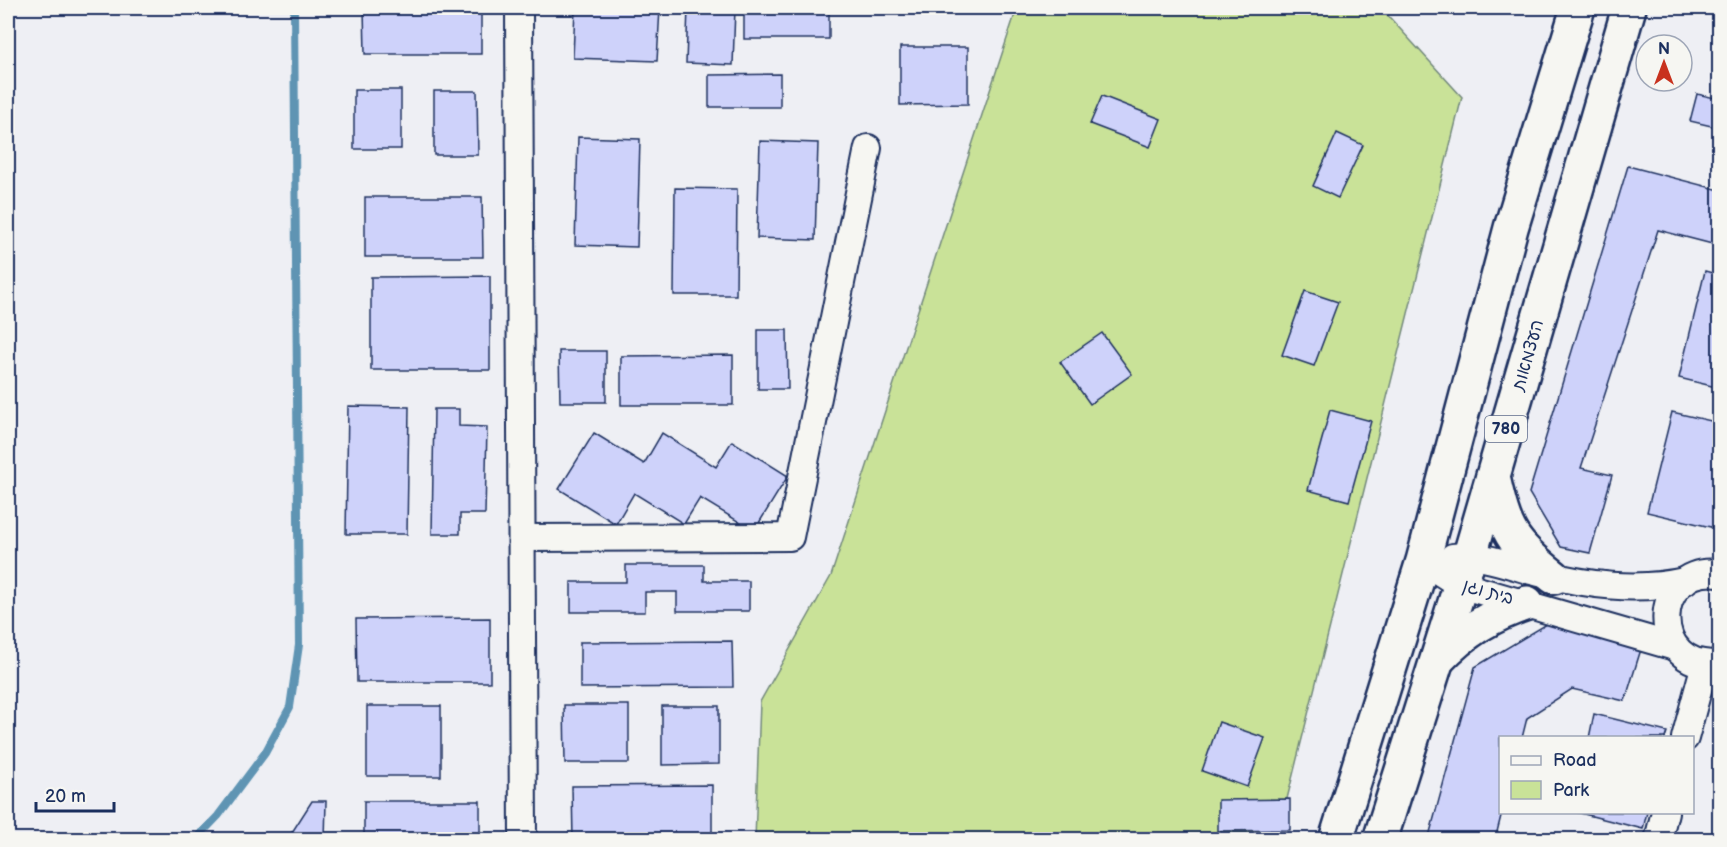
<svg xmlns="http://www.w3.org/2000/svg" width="1727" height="847" font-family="'Balsamiq Sans','Playpen Sans Hebrew',sans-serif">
	<rect width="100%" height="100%" fill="#eeeff4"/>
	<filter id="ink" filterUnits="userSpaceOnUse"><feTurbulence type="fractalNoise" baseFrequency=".0167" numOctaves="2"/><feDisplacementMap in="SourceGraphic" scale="12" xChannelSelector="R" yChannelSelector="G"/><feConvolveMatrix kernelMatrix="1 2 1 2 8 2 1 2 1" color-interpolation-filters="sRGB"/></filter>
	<g filter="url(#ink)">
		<!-- green -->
		<path fill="#c9e298" stroke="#72887b" stroke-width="1.5" d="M1017 8H1381L1462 97 1277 839 755 840 760 702 831 576Z"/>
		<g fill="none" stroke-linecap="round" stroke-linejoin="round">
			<!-- stream -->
			<path stroke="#5e94b3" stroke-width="8" d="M195 840 218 816 265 753 290 707 299 645 294 8"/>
		</g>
		<!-- building -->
		<g fill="#ced2fa" stroke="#1b2f5e" stroke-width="1.5">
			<path d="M364 8H481V54H365Z"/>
			<path d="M575 8H660L657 61 573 58Z"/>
			<path d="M688 8H735L733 65 686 63Z"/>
			<rect x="744" y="8" width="85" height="31"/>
			<path d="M900 47H968V104L900 105Z"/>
			<path d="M780 74V107H709V75Z"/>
			<rect x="354" y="90" width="47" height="59"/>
			<path d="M434 91H477L478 155H434Z"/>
			<path d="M1697 94 1720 99V128L1690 121Z"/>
			<path d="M1102 96 1161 119 1150 147 1090 124Z"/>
			<path d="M1337 133 1363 145 1338 198 1313 186Z"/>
			<path d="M578 137 640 139 637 247 575 245Z"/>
			<path d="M760 141 818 143 815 240 757 238Z"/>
			<path d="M1628 166 1720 190V246L1658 230 1581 468 1612 475 1590 553 1561 547 1529 493Z"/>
			<path d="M675 188 737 189 736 295H674Z"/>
			<path d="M365 197H482L483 257H365Z"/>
			<path d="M1705 271 1720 275V388L1679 378Z"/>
			<path d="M490 276V370H371V277Z"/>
			<path d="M1305 291 1338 302 1314 366 1282 355Z"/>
			<path d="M758 330H787L788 389H758Z"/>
			<path d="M1102 333 1132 374 1090 404 1060 362Z"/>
			<path d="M559 351H606V402H560Z"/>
			<path d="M733 355V405H621V356Z"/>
			<path d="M348 406 409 407 407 534H346Z"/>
			<path d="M434 409H459V426L487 427 485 514H460V534H432Z"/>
			<path d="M1330 410 1371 421 1349 501 1308 490Z"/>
			<path d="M1672 412 1720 423V509L1715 528 1647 512Z"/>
			<path d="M594 433 644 464 662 433 716 467 732 441 788 476 754 531 700 498 684 524 634 493 616 524 559 489Z"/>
			<path d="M626 565H704V581H749V611H677V592H645V612H571V582H626Z"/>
			<path d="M490 618V682H357L356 619Z"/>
			<path d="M1547 624 1642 646 1625 701 1572 689 1527 718 1522 738H1500L1502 812 1495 840H1428L1475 667Z"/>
			<path d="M732 641 733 687 580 688V642Z"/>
			<path d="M564 705H629V763H565Z"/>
			<rect x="367" y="706" width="74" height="70"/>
			<path d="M662 706H719V764L662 765Z"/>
			<path d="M1594 714 1667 732 1665 738H1589Z"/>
			<path d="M1219 722 1265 738 1247 787 1202 771Z"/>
			<path d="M712 785V840H573L572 786Z"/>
			<path d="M1290 799V830L1218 831V800Z"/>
			<path d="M312 801H326L325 840H287Z"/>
			<rect x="364" y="801" width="116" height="39"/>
			<path d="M1576 812H1647L1643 829Z"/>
		</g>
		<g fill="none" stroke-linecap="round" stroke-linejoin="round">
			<defs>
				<g id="minor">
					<path d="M519 8 523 840"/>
					<path d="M522 538 790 537 868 148"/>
					<path d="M1453 557C1482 553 1511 566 1539 573 1587 585 1636 592 1685 581"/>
					<path d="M1423 561 1460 585 1675 647"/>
					<path d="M1720 573C1648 564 1649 673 1720 663"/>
					<path d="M1685 738 1705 664"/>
					<path d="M1658 840 1665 812"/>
				</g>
				<g id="primary">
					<path d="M1493 477C1505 531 1511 543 1554 577"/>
					<path d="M1438 659C1465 631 1491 615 1527 603"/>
					<path d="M1336 840 1423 561 1511 228 1578 8"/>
					<path d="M1380 840 1470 555 1629 8"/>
				</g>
			</defs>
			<!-- minor casing -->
			<use href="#minor" stroke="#1b2f5e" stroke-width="30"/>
			<!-- primary casing -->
			<use href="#primary" stroke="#1b2f5e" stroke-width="38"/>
			<!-- minor -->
			<use href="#minor" stroke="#f6f6f2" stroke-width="26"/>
			<!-- primary -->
			<use href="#primary" stroke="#f6f6f2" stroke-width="33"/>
		</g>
	</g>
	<g text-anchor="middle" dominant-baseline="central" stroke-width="4.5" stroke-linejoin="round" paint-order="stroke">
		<!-- shield labels -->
		<rect fill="#f6f6f2" stroke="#5d6b8a" stroke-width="1.5" x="1485" y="416" width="42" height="26" rx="4.5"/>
		<g font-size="16" font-weight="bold" fill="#1b2f5e">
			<text x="1506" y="429">780</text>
		</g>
		<!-- street labels -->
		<g font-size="18" fill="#1b2f5e" stroke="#f6f6f2">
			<text transform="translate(1528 355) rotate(-74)">העצמאות</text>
			<text transform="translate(1488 592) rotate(16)">בית וגן</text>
		</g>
	</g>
	<!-- margin -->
	<rect width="1727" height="847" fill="none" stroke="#f6f6f2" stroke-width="30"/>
	<rect x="15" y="15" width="1697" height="817" fill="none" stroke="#1b2f5e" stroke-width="2" filter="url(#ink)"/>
	<!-- legend -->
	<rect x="1499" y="736" width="195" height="78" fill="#f6f6f2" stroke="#9ea6b7" stroke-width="1.5"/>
	<rect x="1511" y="756" width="30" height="9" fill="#f6f6f2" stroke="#9ea6b7" stroke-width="1.5"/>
	<text x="1553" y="766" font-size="18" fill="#1b2f5e">Road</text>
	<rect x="1511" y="781" width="30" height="18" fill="#c9e298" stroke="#9ea6b7" stroke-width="1.5"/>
	<text x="1553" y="796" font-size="18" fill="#1b2f5e">Park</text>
	<!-- north arrow -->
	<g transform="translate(1664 63)"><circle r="28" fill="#f6f6f2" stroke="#9ea6b7" stroke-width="1.5"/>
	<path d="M0-4.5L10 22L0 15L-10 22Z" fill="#c8321e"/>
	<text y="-9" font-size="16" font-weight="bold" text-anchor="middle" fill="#1b2f5e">N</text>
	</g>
	<!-- scale -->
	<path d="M36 802v9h78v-9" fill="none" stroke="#1b2f5e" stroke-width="3"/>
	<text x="45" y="802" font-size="18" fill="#1b2f5e" stroke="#f6f6f2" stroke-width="4.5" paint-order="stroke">20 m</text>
</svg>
